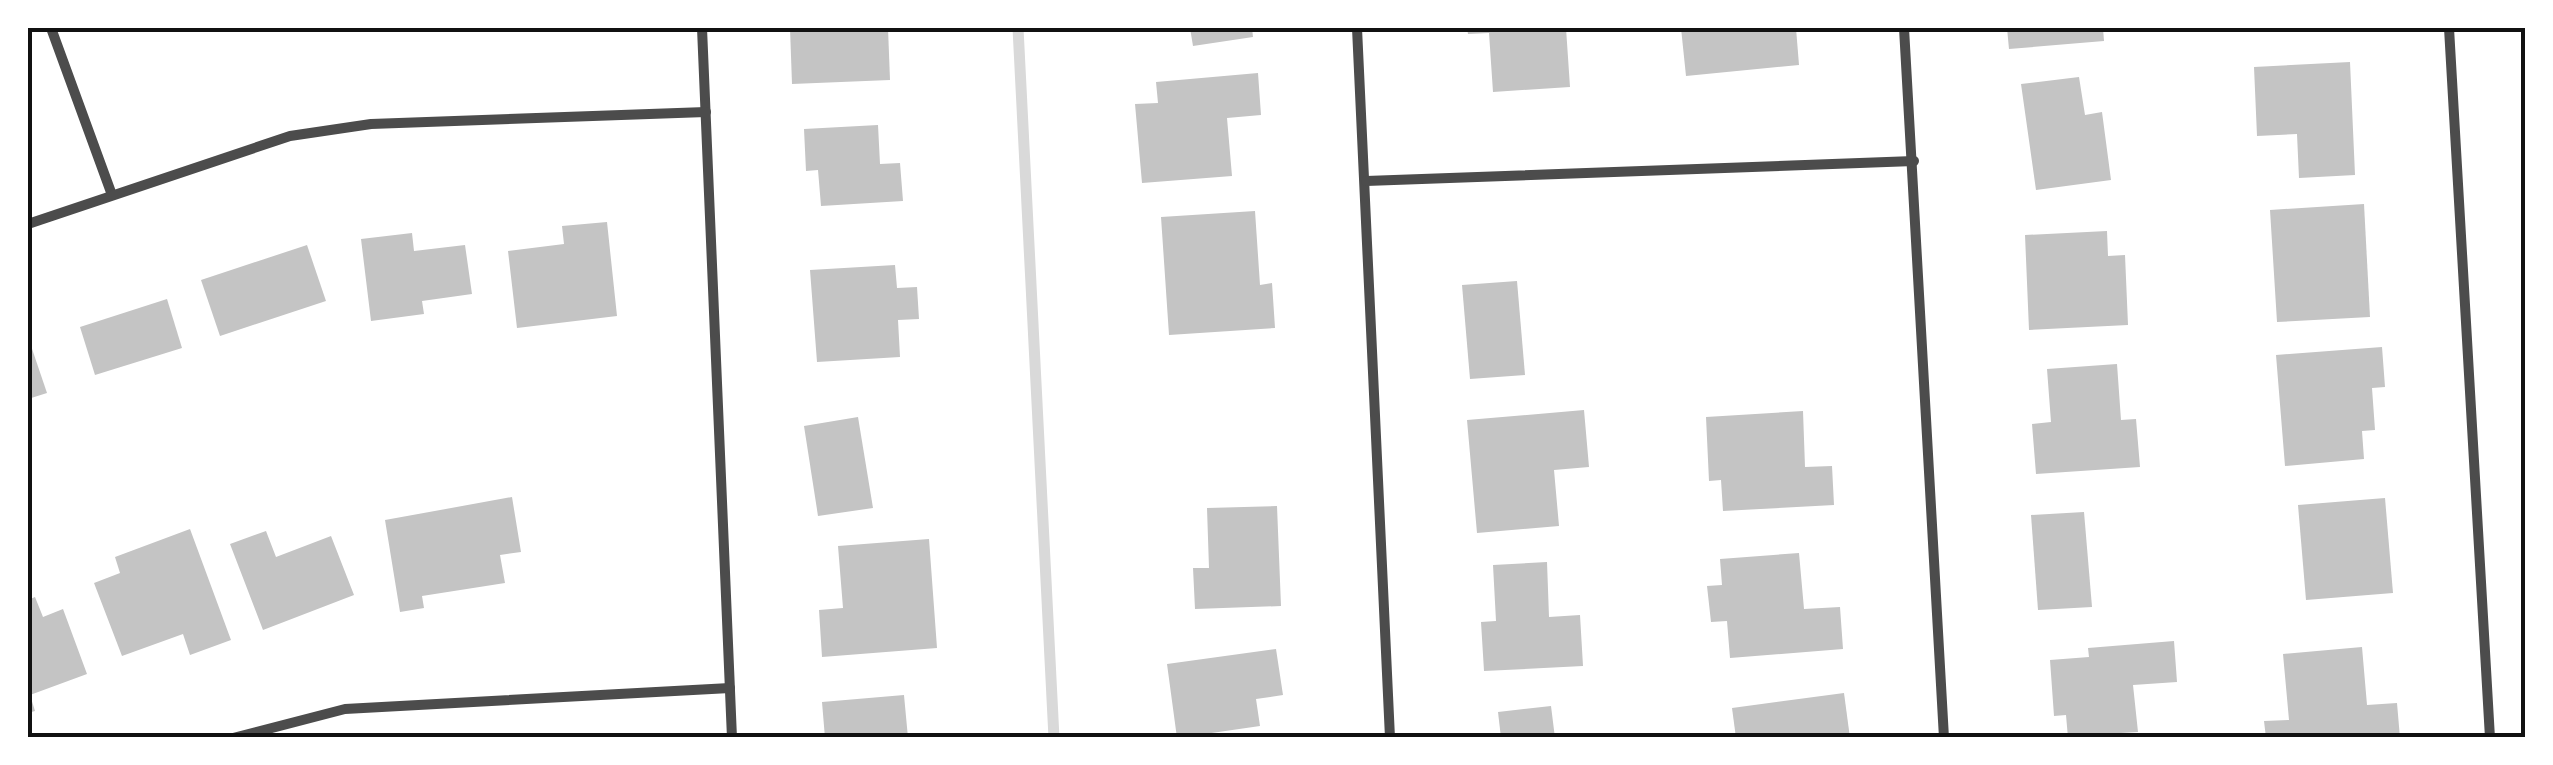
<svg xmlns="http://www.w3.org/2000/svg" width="2553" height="765" font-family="Roboto,sans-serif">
	<rect width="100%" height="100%" fill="#fff"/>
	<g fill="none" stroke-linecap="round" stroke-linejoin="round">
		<!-- stream -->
		<path stroke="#d9d9d9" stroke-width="11" d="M1018 28 1054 738"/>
	</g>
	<!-- building -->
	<g fill="#c4c4c4">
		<path d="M790 28H888L890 80 792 84Z"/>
		<path d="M1190 28H1252L1253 37 1193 46Z"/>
		<path d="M1467 28H1566L1570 87 1493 92 1489 33 1468 34Z"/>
		<path d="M1681 28H1796L1799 65 1686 76Z"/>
		<path d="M2007 28H2103L2104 41 2009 49Z"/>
		<path d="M2350 62 2355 175 2299 178 2297 134 2257 136 2254 67Z"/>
		<path d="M1258 73 1261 115 1227 118 1232 176 1142 183 1135 104 1158 103 1156 82Z"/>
		<path d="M2079 77 2085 115 2102 112 2111 180 2036 190 2021 84Z"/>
		<path d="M878 125 880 164 900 163 903 201 821 206 818 170 806 171 804 129Z"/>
		<path d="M2364 204 2370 317 2277 322 2270 210Z"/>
		<path d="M1255 211 1260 285 1272 283 1275 328 1169 335 1161 217Z"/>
		<path d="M607 222 617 316 517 328 508 251 564 244 562 226Z"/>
		<path d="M2107 231 2108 256 2125 255 2128 325 2029 330 2025 235Z"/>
		<path d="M412 233 414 251 465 245 472 294 422 301 424 314 371 321 361 239Z"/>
		<path d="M307 245 326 301 220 336 201 280Z"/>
		<path d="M895 265 897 288 917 287 919 319 898 320 900 357 817 362 810 270Z"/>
		<path d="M1517 281 1525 375 1470 379 1462 285Z"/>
		<path d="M167 299 182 348 95 375 80 327Z"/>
		<path d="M28 337 47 393 28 399Z"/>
		<path d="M2382 347 2385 387 2372 388 2375 430 2362 431 2364 459 2285 466 2276 355Z"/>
		<path d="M2117 364 2121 420 2136 419 2140 467 2036 474 2032 424 2051 422 2047 369Z"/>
		<path d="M1584 410 1589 467 1554 470 1559 526 1477 533 1467 420Z"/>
		<path d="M1803 411 1805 467 1832 466 1834 505 1723 511 1721 480 1709 481 1706 417Z"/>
		<path d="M858 417 873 508 818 516 804 426Z"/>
		<path d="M512 497 521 552 500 555 505 583 422 596 424 608 400 612 385 520Z"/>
		<path d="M2385 498 2393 593 2306 600 2298 505Z"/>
		<path d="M1277 506 1281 606 1195 609 1193 568H1209L1207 508Z"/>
		<path d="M2084 512 2092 607 2038 610 2031 515Z"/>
		<path d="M190 529 231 640 190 655 183 634 122 656 94 583 120 573 115 557Z"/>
		<path d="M266 531 276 557 331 536 354 595 263 630 230 544Z"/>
		<path d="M929 539 937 648 822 657 819 610 843 608 838 546Z"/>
		<path d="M1799 553 1804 609 1840 607 1843 649 1730 658 1727 621 1711 622 1707 586 1722 585 1720 559Z"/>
		<path d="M1547 562 1549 617 1580 615 1583 666 1484 671 1481 622 1496 621 1493 565Z"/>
		<path d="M35 597 43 617 63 609 87 674 30 695 35 711 28 713V600Z"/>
		<path d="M2174 641 2177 682 2133 685 2138 732 2121 733V738H2068L2066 715 2054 716 2050 660 2089 657 2088 648Z"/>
		<path d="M2362 647 2367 705 2397 703 2400 738H2266L2264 721 2289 720 2283 654Z"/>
		<path d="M1276 649 1283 695 1256 699 1260 726 1177 738 1167 664Z"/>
		<path d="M1844 693 1850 738H1736L1732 708Z"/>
		<path d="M904 695 908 738H825L822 702Z"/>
		<path d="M1551 706 1555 738H1501L1498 712Z"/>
	</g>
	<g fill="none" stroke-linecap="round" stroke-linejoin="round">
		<!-- minor -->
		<g stroke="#4c4c4c" stroke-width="10">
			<path d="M51 28 112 195"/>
			<path d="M702 28 732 738"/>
			<path d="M1357 28 1390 738"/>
			<path d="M1904 28 1944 738"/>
			<path d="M2449 28 2490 738"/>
			<path d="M1366 181 1914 161"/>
			<path d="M28 224 290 136 371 124 706 112"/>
			<path d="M233 738 345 709 730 688"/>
		</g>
	</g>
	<!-- border -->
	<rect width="2553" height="765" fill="none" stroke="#ffffff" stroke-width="60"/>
	<rect x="30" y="30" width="2493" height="705" fill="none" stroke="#111" stroke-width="4"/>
</svg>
